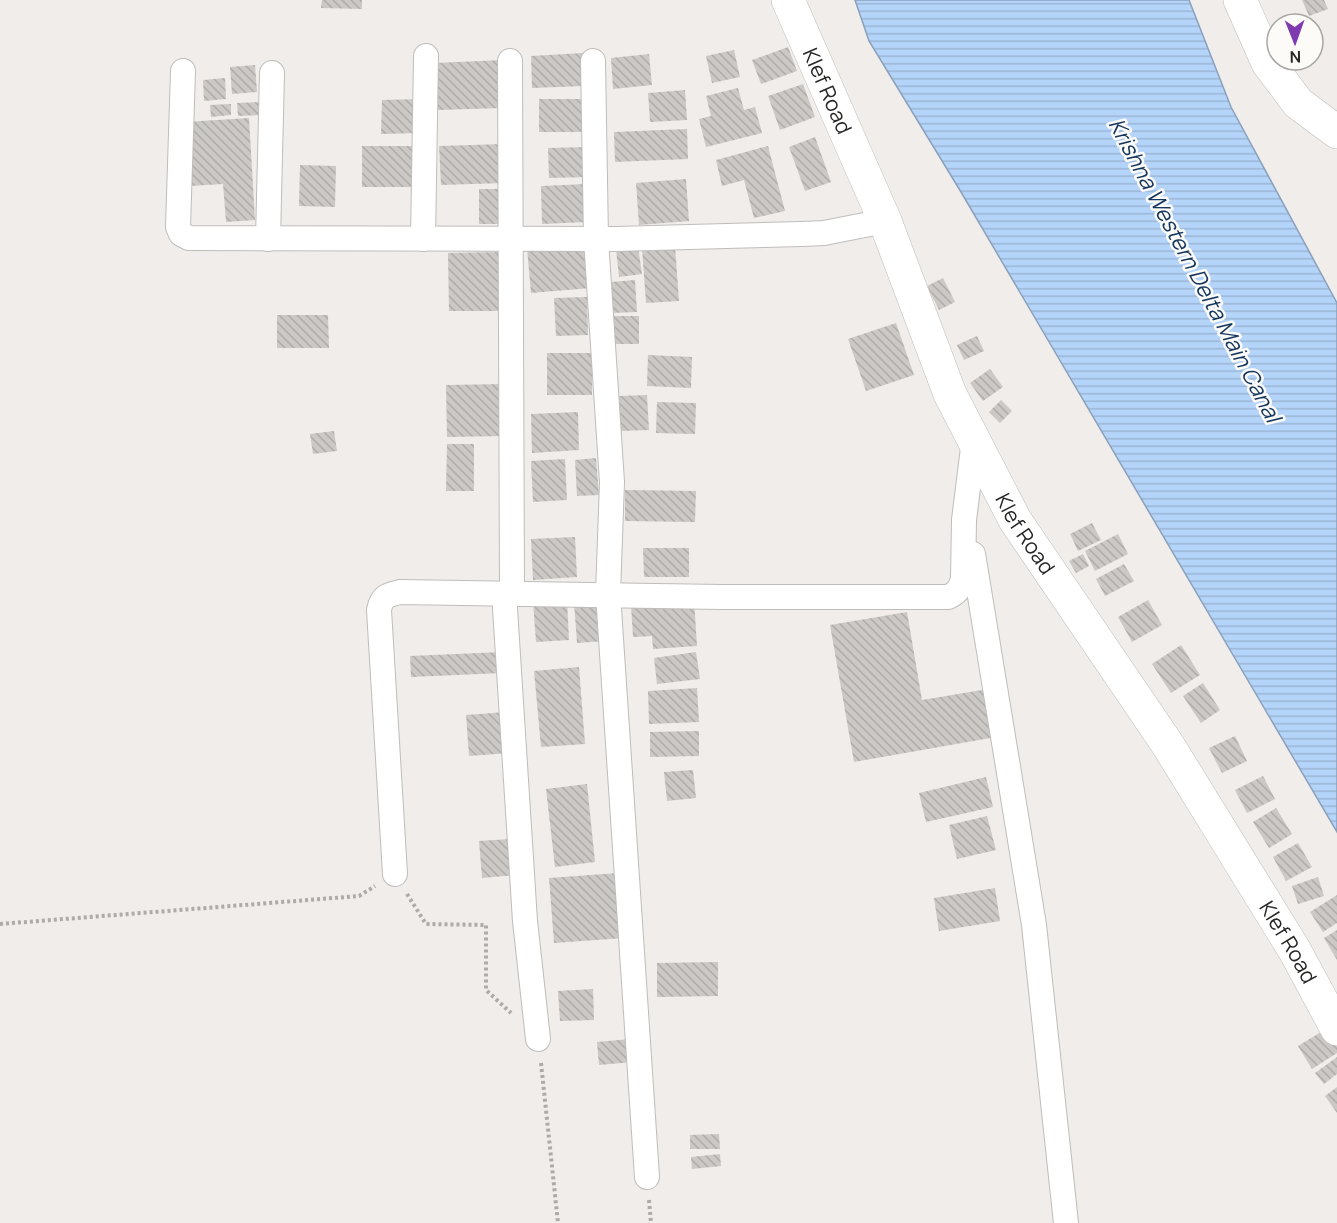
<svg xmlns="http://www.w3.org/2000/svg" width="1337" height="1223" font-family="Manrope,sans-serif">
	<defs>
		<pattern id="water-rules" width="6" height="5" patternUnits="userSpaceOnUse" patternTransform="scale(1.5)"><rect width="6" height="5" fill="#b4d4fa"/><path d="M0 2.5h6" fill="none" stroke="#9bb6d6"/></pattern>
		<pattern id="building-back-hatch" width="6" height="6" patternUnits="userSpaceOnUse" patternTransform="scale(1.5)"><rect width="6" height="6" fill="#cbc8c5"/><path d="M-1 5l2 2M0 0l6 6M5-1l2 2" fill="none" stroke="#aeaca9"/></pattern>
	</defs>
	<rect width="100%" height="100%" fill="#f0edeb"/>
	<!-- water -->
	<path fill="url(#water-rules)" stroke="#8aa0ba" stroke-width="1.5" d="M855 0H1189L1231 107 1337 303V832L961 192 869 41Z"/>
	<!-- building -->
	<g fill="url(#building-back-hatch)">
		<path d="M322 0H362V9L321 8Z"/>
		<path d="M1302 0H1324L1328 9 1309 16Z"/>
		<path d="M788 47 797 71 761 84 752 60Z"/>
		<path d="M734 50 740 77 712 83 706 56Z"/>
		<path d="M583 53 584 86 532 88 531 56Z"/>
		<path d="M649 54 652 85 613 89 611 58Z"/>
		<path d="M503 60V108L438 110 435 63Z"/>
		<path d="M255 65 257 92 232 94 230 67Z"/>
		<path d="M225 78 226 99 204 101 203 80Z"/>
		<path d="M803 84 815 117 780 130 768 96Z"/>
		<path d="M738 88 744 110 755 107 762 133 706 147 699 119 711 116 706 96Z"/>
		<path d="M685 90 687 120 650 122 648 93Z"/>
		<path d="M421 99 422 133 381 134 382 100Z"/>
		<rect x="539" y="99" width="50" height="33"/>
		<path d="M260 102V115L238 116 237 103Z"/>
		<path d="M231 104V115L211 117 210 105Z"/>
		<path d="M249 118 255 220 226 222 223 184 190 186 185 122Z"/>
		<path d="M687 129 688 159 615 162 614 132Z"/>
		<path d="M815 137 831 182 805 191 789 147Z"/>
		<path d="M504 144 505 183 441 185 439 146Z"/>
		<rect x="362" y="146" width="56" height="41"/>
		<path d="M768 146 785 211 754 218 744 180 722 186 716 160Z"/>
		<path d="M587 147 588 177 549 178 548 148Z"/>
		<path d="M300 165 336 166 335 207 299 206Z"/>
		<path d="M686 179 689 221 639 225 636 183Z"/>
		<path d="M587 184 588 222 542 224 541 186Z"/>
		<rect x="479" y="189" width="27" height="35"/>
		<path d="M587 243 591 288 531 293 527 248Z"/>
		<path d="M675 246 679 301 646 303 642 248Z"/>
		<path d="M638 247 642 274 619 277 616 249Z"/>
		<path d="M502 252V311H449L448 253Z"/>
		<path d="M943 278 955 302 939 310 927 286Z"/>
		<path d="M635 280 637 312 612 313 611 282Z"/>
		<path d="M587 297 588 335 556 336 554 298Z"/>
		<path d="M277 315H328L329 348H277Z"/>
		<rect x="613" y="316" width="26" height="28"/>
		<path d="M896 323 914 375 866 391 848 339Z"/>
		<path d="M977 336 984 351 964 360 957 345Z"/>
		<rect x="547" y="353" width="45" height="42"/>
		<path d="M648 355 692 357 691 388 647 386Z"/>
		<path d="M990 369 1003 387 983 401 970 383Z"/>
		<path d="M504 384 505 436 447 437 446 385Z"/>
		<path d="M647 395 649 430 620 431 619 396Z"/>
		<path d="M1001 400 1012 411 1000 423 989 412Z"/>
		<path d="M657 402 696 403 695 434 656 433Z"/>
		<path d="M578 412 579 450 532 453 531 414Z"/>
		<path d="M334 431 337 451 313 454 310 434Z"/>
		<path d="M447 444H474V491H446Z"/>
		<path d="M596 458 599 495 577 496 575 460Z"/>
		<path d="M565 459 567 500 533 502 531 461Z"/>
		<path d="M625 490 696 491 695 522 625 521Z"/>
		<path d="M1092 523 1101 540 1078 551 1070 534Z"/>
		<path d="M1118 534 1128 554 1095 571 1085 551Z"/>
		<path d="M575 537 577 577 533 580 531 539Z"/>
		<path d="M643 548H689V577H644Z"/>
		<path d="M1083 554 1089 566 1076 573 1069 561Z"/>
		<path d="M1124 564 1134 581 1105 596 1096 579Z"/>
		<path d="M567 599 569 640 536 642 533 602Z"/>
		<path d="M602 600 605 641 577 643 574 602Z"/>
		<path d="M694 600 697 646 653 649 652 636 633 637 631 605Z"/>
		<path d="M1148 600 1162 625 1132 642 1118 617Z"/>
		<path d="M907 612 922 700 988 689 996 737 854 762 830 625Z"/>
		<path d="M1181 645 1200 675 1171 693 1152 664Z"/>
		<path d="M502 652V673L411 677 410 656Z"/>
		<path d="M696 652 700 679 657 684 654 658Z"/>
		<path d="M579 667 585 744 541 747 534 671Z"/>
		<path d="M1203 683 1220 710 1201 723 1183 696Z"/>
		<path d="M697 688 699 722 649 724 648 691Z"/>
		<path d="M506 712 509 753 469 756 466 715Z"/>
		<path d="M699 731V756L650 757V732Z"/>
		<path d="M1235 736 1247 761 1222 773 1209 748Z"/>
		<path d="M693 770 696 798 667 801 664 772Z"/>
		<path d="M1263 776 1275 799 1247 813 1235 790Z"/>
		<path d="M986 777 993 807 926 822 919 793Z"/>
		<path d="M587 784 595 862 555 867 546 789Z"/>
		<path d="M1276 808 1292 834 1269 848 1253 822Z"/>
		<path d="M987 816 996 850 957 859 949 825Z"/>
		<path d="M512 839 515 875 482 878 479 841Z"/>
		<path d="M1298 843 1312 867 1286 881 1273 857Z"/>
		<path d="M618 873 624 938 554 943 549 878Z"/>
		<path d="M1318 877 1324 896 1298 904 1292 886Z"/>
		<path d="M995 888 1000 921 939 931 934 898Z"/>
		<path d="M1337 895V923L1323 932 1310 912Z"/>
		<path d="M1337 930V960L1324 938Z"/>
		<path d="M718 962V996L657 997V963Z"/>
		<path d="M593 989 594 1020 560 1021 558 991Z"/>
		<path d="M1326 1029 1337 1047V1053L1312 1069 1298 1046Z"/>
		<path d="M630 1039 633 1062 599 1065 597 1042Z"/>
		<path d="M1337 1057V1074L1324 1084 1315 1073Z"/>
		<path d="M1337 1087V1113L1325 1096Z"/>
		<path d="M719 1134 720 1149H690V1135Z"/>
		<path d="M720 1154 721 1166 692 1169 691 1157Z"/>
	</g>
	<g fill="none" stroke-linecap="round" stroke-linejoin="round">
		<defs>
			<g id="minor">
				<path d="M510 61 512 593"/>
				<path d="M593 61 596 239 612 482 608 594 647 1177"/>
				<path d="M183 71 178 227 181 234 189 238 616 239 802 234 824 233 885 221"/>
				<path d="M268 239 272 73"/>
				<path d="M423 239 426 56"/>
				<path d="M973 554 1034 925 1066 1223"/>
				<path d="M504 593 525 921 538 1039"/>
				<path d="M395 874 379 610C382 596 387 595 400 592L722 597H948C957 593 960 589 963 579L964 520 974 440"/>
			</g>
			<g id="secondary">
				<path id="s1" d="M788 0 885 221 950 394 1015 520 1168 745 1295 951 1337 1029"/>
			</g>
			<path id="primary" d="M1240 0 1268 63 1298 103 1337 132"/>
		</defs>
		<!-- minor casing -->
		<use href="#minor" stroke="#bfbdba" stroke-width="26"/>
		<!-- secondary casing -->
		<use href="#secondary" stroke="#bfbdba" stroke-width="34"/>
		<!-- primary casing -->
		<use href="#primary" stroke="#bfbdba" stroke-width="34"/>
		<!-- path -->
		<g stroke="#adaba9" stroke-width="4" stroke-dasharray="3 3" stroke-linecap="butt">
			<path d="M407 894 426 924 486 925V990L511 1013"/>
			<path d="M0 924 359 896 375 886"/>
			<path d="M541 1063 558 1223"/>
			<path d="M649 1200 651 1223"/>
		</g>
		<!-- minor -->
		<use href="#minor" stroke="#fff" stroke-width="24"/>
		<!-- secondary -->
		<use href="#secondary" stroke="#fff" stroke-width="33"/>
		<!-- primary -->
		<use href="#primary" stroke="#fff" stroke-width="33"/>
	</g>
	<g text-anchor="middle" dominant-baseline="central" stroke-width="5" stroke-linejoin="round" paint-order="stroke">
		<!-- street labels -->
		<g font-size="21" fill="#272625" stroke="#fdfbf8">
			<text stroke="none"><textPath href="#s1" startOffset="99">Klef Road</textPath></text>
			<text stroke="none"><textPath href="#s1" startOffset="585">Klef Road</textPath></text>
			<text stroke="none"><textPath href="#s1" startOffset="1071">Klef Road</textPath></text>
		</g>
		<!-- water labels -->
		<g font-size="22" font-style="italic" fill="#13365f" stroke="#fdfbf8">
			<text transform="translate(1195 270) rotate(62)">Krishna Western Delta Main Canal</text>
		</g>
	</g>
	<!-- north arrow -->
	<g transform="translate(1295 42) rotate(179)"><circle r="28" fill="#fdfbf8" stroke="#a7a6a4" stroke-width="1.5"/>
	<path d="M0-4.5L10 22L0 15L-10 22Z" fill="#7e3aae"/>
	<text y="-9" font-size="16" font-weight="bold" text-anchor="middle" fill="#272625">N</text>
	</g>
</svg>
